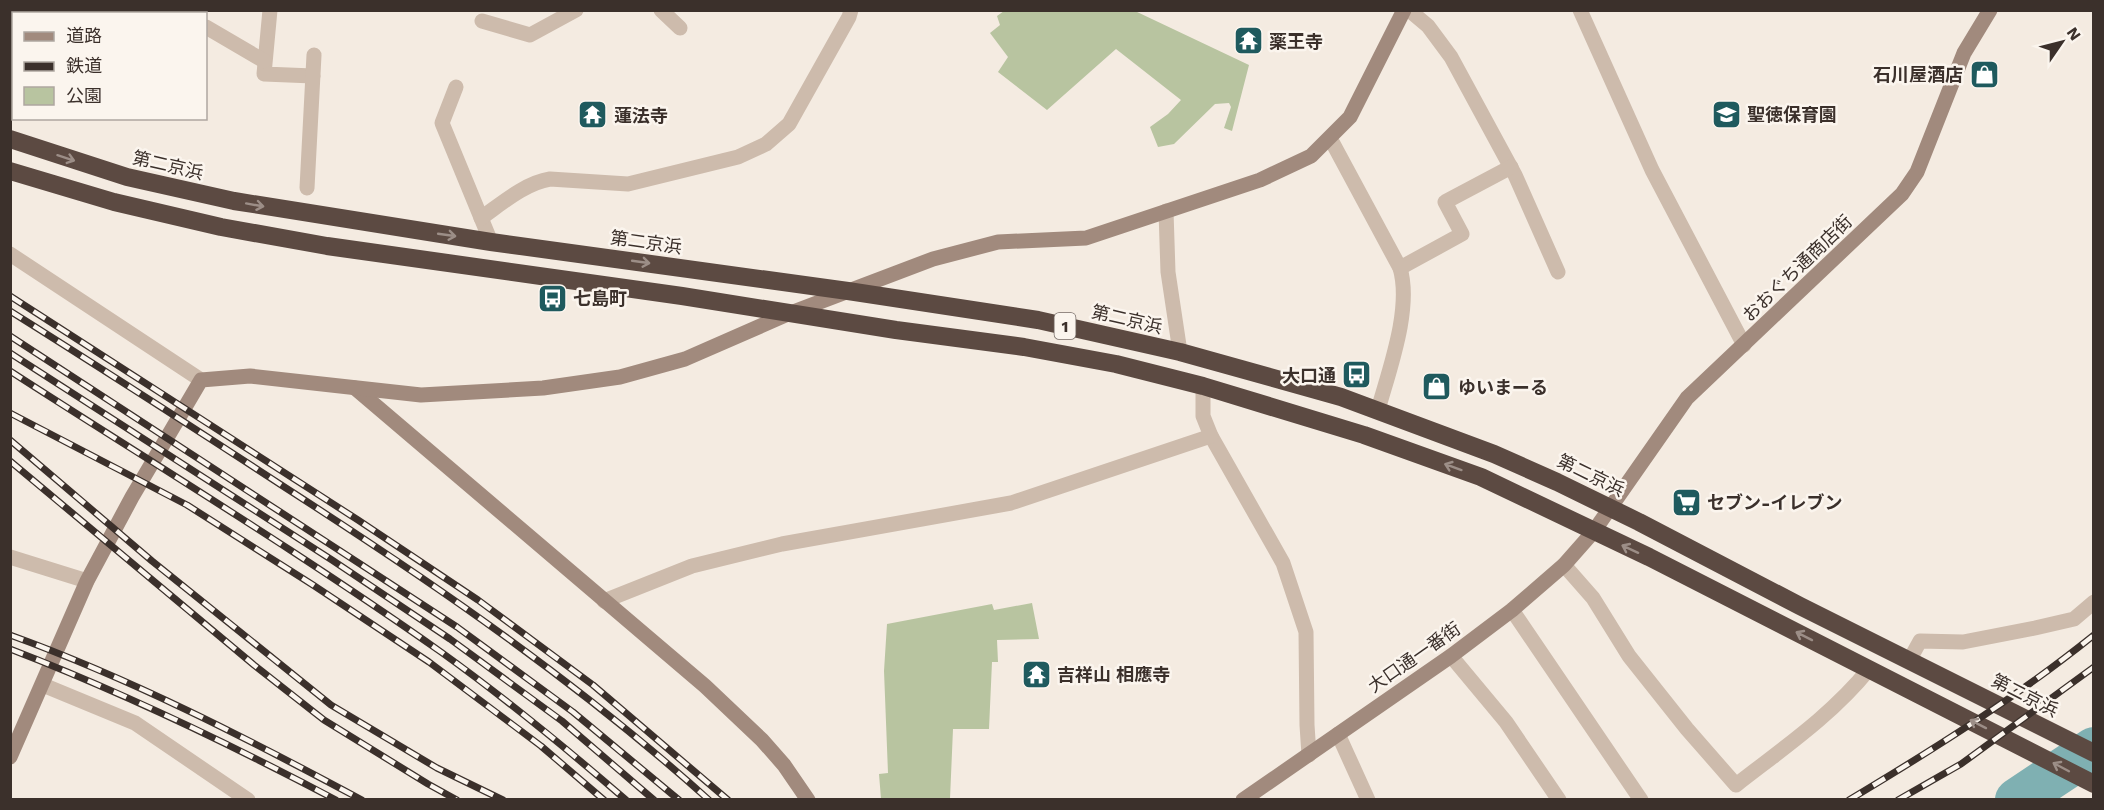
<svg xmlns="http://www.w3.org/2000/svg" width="2104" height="810" font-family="'Work Sans','Noto Sans JP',sans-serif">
	<rect width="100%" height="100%" fill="#f4ebe1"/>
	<!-- green -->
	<g fill="#b8c4a0">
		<path d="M1004 11H1135L1249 65 1232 131 1224 128 1231 107 1229 103 1215 104 1174 144 1158 147 1150 127 1168 114 1181 100 1116 49 1047 110 998 72 1008 57 990 33 1000 25 997 16Z"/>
		<path d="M1032 603 1039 639 997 640 998 662H992L989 729H953L950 799H881L879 774 888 773 884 671 887 624 992 604 994 610Z"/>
	</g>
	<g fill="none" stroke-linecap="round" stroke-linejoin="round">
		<!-- river -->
		<path stroke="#7fb0b2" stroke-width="44" d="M2017 800 2094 749"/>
		<!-- street -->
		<g stroke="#cdbbac" stroke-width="15">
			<path d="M270 10 264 74 313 76"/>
			<path d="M661 10 680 28"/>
			<path d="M1409 10 1428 26 1451 57 1515 175 1558 272"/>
			<path d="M1580 10 1652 170 1744 345"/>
			<path d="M482 21 530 35 576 10"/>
			<path d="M206 27 264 61"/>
			<path d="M456 87 442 123 491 242"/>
			<path d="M1330 138 1400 268C1412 309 1389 370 1378 410"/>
			<path d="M307 188 314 55"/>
			<path d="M1166 211 1168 272 1180 352"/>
			<path d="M481 218C501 204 525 183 550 179L628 184 738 157 766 144 789 124 849 17 851 10"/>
			<path d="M10 254 201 380"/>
			<path d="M1400 268 1462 234 1445 202 1511 167"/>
			<path d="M1203 386V416L1211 436 1283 563 1306 632 1307 725 1309 755"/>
			<path d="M10 557 87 581"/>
			<path d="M1564 565 1593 598 1629 656 1687 729 1736 785C1782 749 1832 715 1869 669"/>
			<path d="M604 601 692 566 782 544 1011 503 1211 436"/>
			<path d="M1512 610 1641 800"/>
			<path d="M1451 656 1506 722 1559 800"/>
			<path d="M1909 661 1920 641 1963 642 2035 628 2074 619 2094 602"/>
			<path d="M43 685 135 723 248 800"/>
			<path d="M1338 734 1368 800"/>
		</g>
		<!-- secondary -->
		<g stroke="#a18a7d" stroke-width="15">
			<path d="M355 388 705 686 762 740 784 765 808 800"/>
			<path d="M10 757 87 581 132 497 201 380 250 376 421 395 543 388 620 377 685 359 788 314 933 259 998 242 1086 238 1260 180 1311 156 1350 117 1404 10"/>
			<path d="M1243 800 1451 656 1512 610 1564 565 1594 531 1687 398 1902 194 1917 172 1964 53 1990 10"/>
		</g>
		<!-- highway -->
		<g stroke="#5c4a42" stroke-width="18">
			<path d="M10 139 127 177 234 201 491 242 848 291 1038 320 1180 352 1341 397 1494 454 1557 482 1639 522 1800 606 2094 753"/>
			<path d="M10 171 114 202 221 227 327 246 682 296 896 330 1024 347 1116 364 1203 386 1364 435 1481 477 1649 557 2094 784"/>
		</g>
		<defs>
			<g id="rail">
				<path d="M10 296 358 520 478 600 593 685 728 800"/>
				<path d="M10 311C104 370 197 430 289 490 435 584 579 683 709 800"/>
				<path d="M10 336 457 627 573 712 679 800"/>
				<path d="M10 353 332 560 450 639 562 721 654 800"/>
				<path d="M10 371C154 464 301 553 441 652 505 698 566 748 626 800"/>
				<path d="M10 413 187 505 313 585 429 662 541 746 604 800"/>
				<path d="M10 440 152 561 331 705 437 768 503 800"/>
				<path d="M10 461 254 665 324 720 428 784 457 800"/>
				<path d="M10 635C132 679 248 739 362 800"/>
				<path d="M10 649C122 692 230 744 336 800"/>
				<path d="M1849 800C1934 749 2017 697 2094 635"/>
				<path d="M1898 800 1961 764 2094 667"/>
			</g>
		</defs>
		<!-- rail casing -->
		<use href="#rail" stroke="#3b302b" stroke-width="7"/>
		<!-- rail -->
		<use href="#rail" stroke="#fbf5ee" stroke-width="4.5" stroke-dasharray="14" stroke-linecap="butt"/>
	</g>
	<!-- one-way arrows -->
	<defs><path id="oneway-shaft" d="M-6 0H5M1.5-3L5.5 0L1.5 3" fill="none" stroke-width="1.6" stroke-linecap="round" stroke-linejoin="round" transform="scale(1.5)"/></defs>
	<g stroke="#9c8e87">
		<use href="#oneway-shaft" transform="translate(66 158) rotate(18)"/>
		<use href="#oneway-shaft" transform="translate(255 205) rotate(10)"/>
		<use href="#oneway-shaft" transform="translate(447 235) rotate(8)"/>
		<use href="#oneway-shaft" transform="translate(641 262) rotate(8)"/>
		<use href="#oneway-shaft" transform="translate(1453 467) rotate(-160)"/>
		<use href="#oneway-shaft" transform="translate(1630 549) rotate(-155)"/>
		<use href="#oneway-shaft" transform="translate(1804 636) rotate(-153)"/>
		<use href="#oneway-shaft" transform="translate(1978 724) rotate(-153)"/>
		<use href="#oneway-shaft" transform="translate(2061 767) rotate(-152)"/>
	</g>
	<!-- icons -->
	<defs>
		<symbol id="temple-square" viewBox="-11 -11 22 22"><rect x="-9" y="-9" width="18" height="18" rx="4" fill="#1f5a5e" stroke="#fbf5ee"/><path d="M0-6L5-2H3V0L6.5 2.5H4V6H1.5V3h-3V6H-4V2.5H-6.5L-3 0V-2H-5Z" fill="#fff"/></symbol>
		<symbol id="shop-square" viewBox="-11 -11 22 22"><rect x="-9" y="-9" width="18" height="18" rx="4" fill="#1f5a5e" stroke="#fbf5ee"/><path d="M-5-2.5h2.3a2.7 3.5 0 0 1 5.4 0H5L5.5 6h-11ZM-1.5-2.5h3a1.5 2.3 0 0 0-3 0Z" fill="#fff"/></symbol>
		<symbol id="school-square" viewBox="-11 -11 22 22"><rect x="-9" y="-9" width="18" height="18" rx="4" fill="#1f5a5e" stroke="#fbf5ee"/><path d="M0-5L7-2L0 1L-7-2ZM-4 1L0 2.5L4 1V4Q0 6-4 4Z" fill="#fff"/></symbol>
		<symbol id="bus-square" viewBox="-11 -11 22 22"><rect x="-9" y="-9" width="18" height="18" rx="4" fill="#1f5a5e" stroke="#fbf5ee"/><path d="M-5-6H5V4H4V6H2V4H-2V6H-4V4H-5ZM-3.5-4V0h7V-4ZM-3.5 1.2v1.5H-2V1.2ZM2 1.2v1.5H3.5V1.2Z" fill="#fff"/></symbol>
		<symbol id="supermarket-square" viewBox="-11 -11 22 22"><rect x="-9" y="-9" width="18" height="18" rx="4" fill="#1f5a5e" stroke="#fbf5ee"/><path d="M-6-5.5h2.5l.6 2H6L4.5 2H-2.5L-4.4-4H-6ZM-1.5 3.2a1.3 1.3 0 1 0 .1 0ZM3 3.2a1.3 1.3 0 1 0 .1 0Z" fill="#fff"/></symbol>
	</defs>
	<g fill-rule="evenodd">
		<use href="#temple-square" x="1232" y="24" width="33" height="33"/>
		<use href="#shop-square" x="1968" y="58" width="33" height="33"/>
		<use href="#school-square" x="1710" y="98" width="33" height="33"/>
		<use href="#temple-square" x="576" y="98" width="33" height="33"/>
		<use href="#bus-square" x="536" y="282" width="33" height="33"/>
		<use href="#bus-square" x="1340" y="358" width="33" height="33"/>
		<use href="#shop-square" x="1420" y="370" width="33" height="33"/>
		<use href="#supermarket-square" x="1670" y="486" width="33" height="33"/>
		<use href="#temple-square" x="1020" y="658" width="33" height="33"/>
	</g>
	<g text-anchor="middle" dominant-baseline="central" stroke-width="5" stroke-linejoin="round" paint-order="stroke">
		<!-- shield labels -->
		<rect fill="#fbf5ee" stroke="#756b66" stroke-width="1.5" x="1054.5" y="313" width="21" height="26" rx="4.5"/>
		<g font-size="16" font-weight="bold" fill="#3b302b">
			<text x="1065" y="326">1</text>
		</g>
		<!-- poi labels -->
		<g font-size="18" font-weight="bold" fill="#3b302b" stroke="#fbf5ee" text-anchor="start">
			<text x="1269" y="41">薬王寺</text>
			<text x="1963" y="74" text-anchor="end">石川屋酒店</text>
			<text x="1747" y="114">聖徳保育園</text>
			<text x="614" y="115">蓮法寺</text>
			<text x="573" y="298">七島町</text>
			<text x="1336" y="375" text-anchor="end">大口通</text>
			<text x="1458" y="387">ゆいまーる</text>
			<text x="1707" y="502">セブン-イレブン</text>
			<text x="1057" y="674">吉祥山 相應寺</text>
		</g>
		<!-- street labels -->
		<g font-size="18" fill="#3b302b" stroke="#fbf5ee">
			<text transform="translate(168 165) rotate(13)">第二京浜</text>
			<text transform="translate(646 242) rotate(8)">第二京浜</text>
			<text transform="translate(1797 268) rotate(-44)">おおぐち通商店街</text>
			<text transform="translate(1127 319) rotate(13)">第二京浜</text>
			<text transform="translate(1591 475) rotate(26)">第二京浜</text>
			<text transform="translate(1414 657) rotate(-35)">大口通一番街</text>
			<text transform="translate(2025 695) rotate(27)">第二京浜</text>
		</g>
	</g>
	<!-- border -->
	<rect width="2104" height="810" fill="none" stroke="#3b302b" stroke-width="24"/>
	<!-- legend -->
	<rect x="12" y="12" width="195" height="108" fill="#fbf5ee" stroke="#aea6a0" stroke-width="1.5"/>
	<rect x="24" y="32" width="30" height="9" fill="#a18a7d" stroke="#aea6a0" stroke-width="1.5"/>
	<text x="66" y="42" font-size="18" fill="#3b302b">道路</text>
	<rect x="24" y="62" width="30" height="9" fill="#3b302b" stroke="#aea6a0" stroke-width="1.5"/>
	<text x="66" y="72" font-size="18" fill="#3b302b">鉄道</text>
	<rect x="24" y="87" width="30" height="18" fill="#b8c4a0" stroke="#aea6a0" stroke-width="1.5"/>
	<text x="66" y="102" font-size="18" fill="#3b302b">公園</text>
	<!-- north arrow -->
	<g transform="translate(2062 42) rotate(55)" stroke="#fbf5ee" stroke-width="4.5" paint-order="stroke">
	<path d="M0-4.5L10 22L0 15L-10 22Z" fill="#3b302b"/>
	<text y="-9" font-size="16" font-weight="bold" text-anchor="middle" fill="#3b302b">N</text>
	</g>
</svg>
